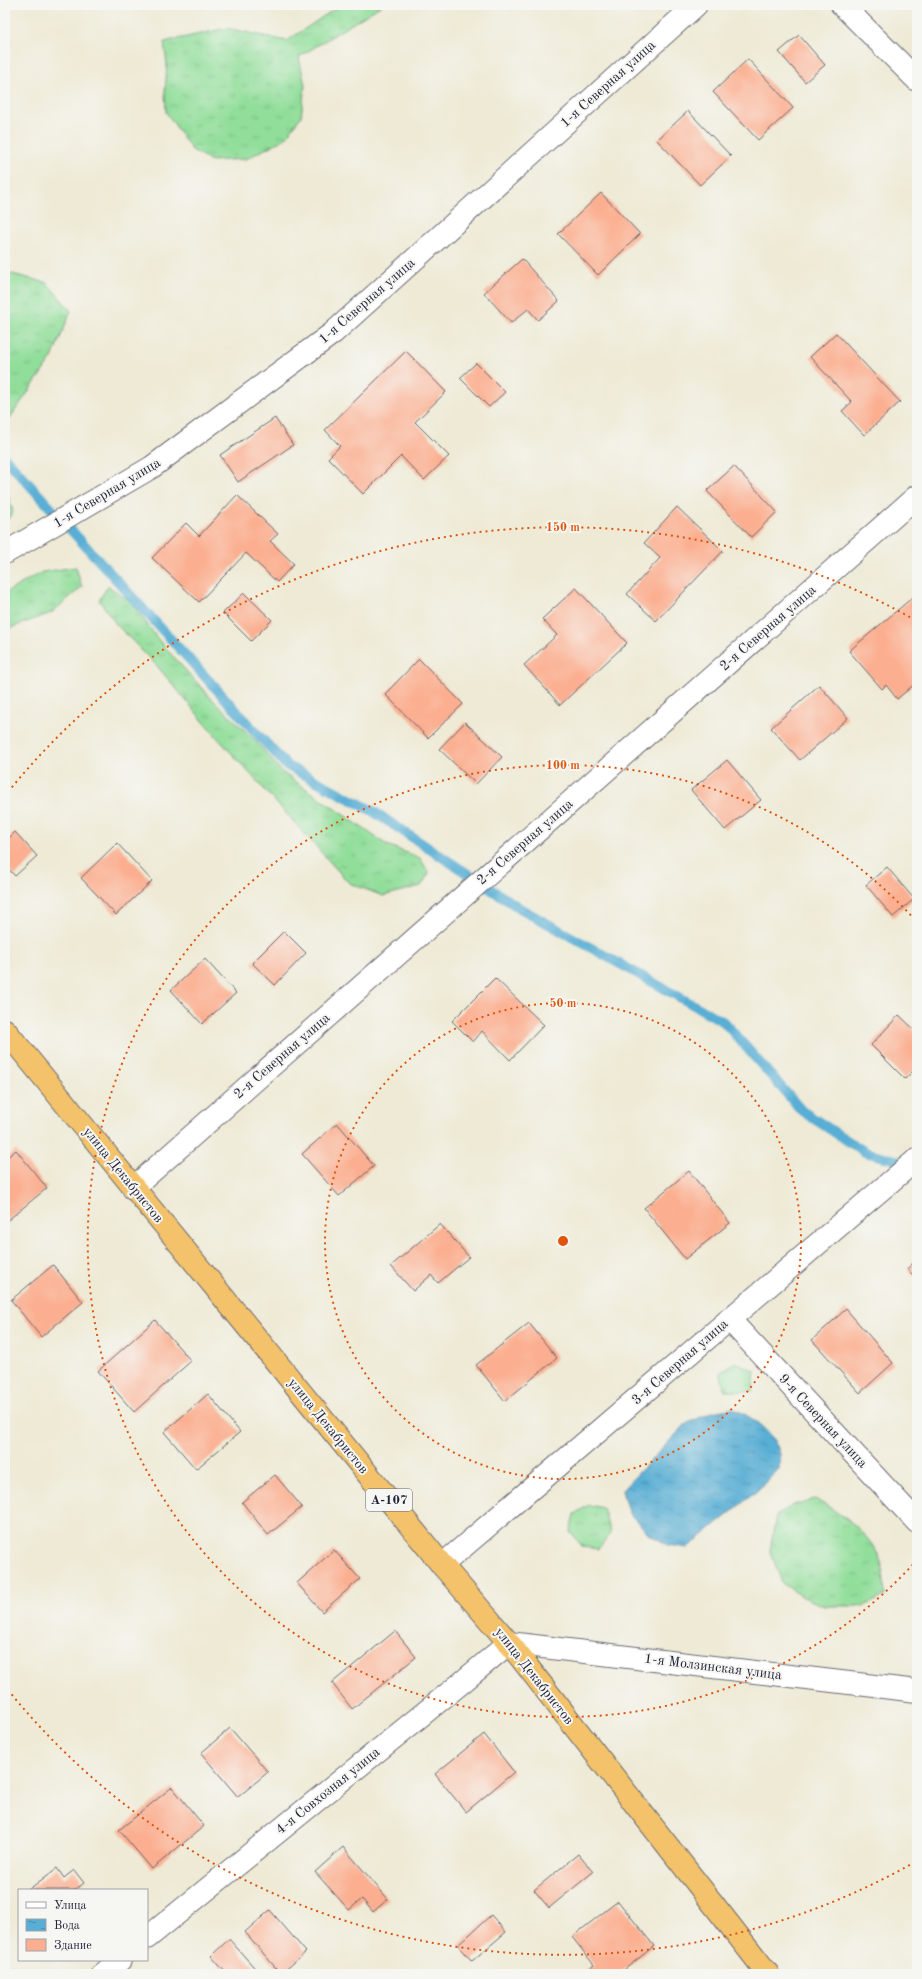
<svg xmlns="http://www.w3.org/2000/svg" width="922" height="1979" font-family="'Old Standard TT',serif">
	<defs>
		<pattern id="grass-tufts" width="24" height="20" patternUnits="userSpaceOnUse"><rect width="24" height="20" fill="#91de9a"/><path d="M3 7l-1-3M5 7V3M7 7l1-3M15 17l-1-3M17 17v-4M19 17l1-3" fill="none" stroke="#7dbe86"/></pattern>
		<pattern id="water-ripples" width="26" height="14" patternUnits="userSpaceOnUse"><rect width="26" height="14" fill="#58aed4"/><path d="M2 4q2-2 4 0t4 0M15 11q2-2 4 0t4 0" fill="none" stroke="#488dad"/></pattern>
	</defs>
	<rect width="100%" height="100%" fill="#f6f6f2"/>
	<filter id="ink" filterUnits="userSpaceOnUse"><feTurbulence type="fractalNoise" baseFrequency=".025" numOctaves="2"/><feDisplacementMap in="SourceGraphic" scale="8" xChannelSelector="R" yChannelSelector="G"/><feConvolveMatrix kernelMatrix="1 2 1 2 8 2 1 2 1" color-interpolation-filters="sRGB"/></filter>
	<filter id="wash" filterUnits="userSpaceOnUse"><feTurbulence type="fractalNoise" baseFrequency=".012" numOctaves="4" result="noise"/><feDisplacementMap in="SourceGraphic" scale="16" xChannelSelector="R" yChannelSelector="G"/><feGaussianBlur stdDeviation="0.9" result="paint"/><feColorMatrix in="noise" values="0 0 0 0 0 0 0 0 0 0 0 0 0 0 0 0 0 1.4 0 .05"/><feComposite in="paint" operator="in"/></filter>
	<g filter="url(#wash)">
		<rect width="100%" height="100%" fill="#eeead5"/>
		<!-- grass -->
		<g fill="url(#grass-tufts)" stroke="#5a806a">
			<path d="M340 5H382L299 57 305 86 301 116 286 138 246 159 211 161 192 150 166 112 165 92 167 64 164 42 227 28 287 41Z"/>
			<path d="M5 272 47 283 71 311 52 358 5 425Z"/>
			<path d="M5 491 8 495 13 512 5 523Z"/>
			<path d="M76 567 82 587 51 613 5 630V593L42 572Z"/>
			<path d="M108 586 130 601 161 643 210 697 255 740 282 772 387 845 420 858 429 873 421 886 383 896 349 883 215 735 158 667 116 624 99 600Z"/>
			<path d="M735 1362 755 1371 753 1391H725L720 1373Z"/>
			<path d="M815 1499C840 1513 871 1533 881 1562 884 1572 884 1585 885 1596L864 1606H824L803 1597 782 1583 770 1550 776 1516 793 1505Z"/>
			<path d="M589 1505 603 1508 611 1533 598 1549 583 1547 570 1532 574 1514Z"/>
		</g>
		<!-- water -->
		<path fill="url(#water-ripples)" stroke="#3d6888" d="M733 1408C753 1418 773 1431 780 1454 781 1458 779 1465 779 1469L757 1491 687 1548 668 1545 649 1534 628 1512 622 1490 686 1424 712 1412Z"/>
		<g fill="none" stroke-linecap="round" stroke-linejoin="round">
			<!-- stream -->
			<path stroke="#58aed4" stroke-width="10" d="M5 458 286 765 371 810 518 907 724 1022 802 1111 865 1152 911 1164"/>
		</g>
		<g id="blocks">
			<!-- building -->
			<g fill="#fbaf90">
				<path d="M799 35 825 65 805 82 779 52Z"/>
				<path d="M748 59 793 108 758 140 713 92Z"/>
				<path d="M688 111 731 156 700 185 657 140Z"/>
				<path d="M601 193 640 234 598 275 558 234Z"/>
				<path d="M522 259 559 301 538 320 528 309 511 323 484 293Z"/>
				<path d="M836 333 900 402 864 435 842 411 852 402 810 357Z"/>
				<path d="M406 351 446 392 415 422 449 456 424 480 401 456 363 494 328 458 340 446 325 430Z"/>
				<path d="M476 363 505 392 489 407 460 378Z"/>
				<path d="M275 418 293 445 238 482 220 455Z"/>
				<path d="M734 466 777 512 751 537 707 491Z"/>
				<path d="M237 495 278 534 270 541 294 564 277 582 246 553 199 602 152 558 186 523 199 536Z"/>
				<path d="M677 507 723 551 656 621 627 594 660 558 644 543Z"/>
				<path d="M576 588 627 643 560 705 524 665 557 635 542 619Z"/>
				<path d="M244 593 272 620 251 641 223 613Z"/>
				<path d="M913 597 917 601V682L897 699 886 685 882 689 849 651Z"/>
				<path d="M419 659 463 704 428 738 385 694Z"/>
				<path d="M819 685 848 718 800 760 771 728Z"/>
				<path d="M465 722 502 757 476 784 439 749Z"/>
				<path d="M727 760 761 800 725 830 691 790Z"/>
				<path d="M15 832 37 856 15 876 5 865V842Z"/>
				<path d="M117 843 152 881 116 915 81 878Z"/>
				<path d="M887 867 914 899 893 917 866 885Z"/>
				<path d="M284 931 306 953 275 985 252 963Z"/>
				<path d="M205 959 236 993 202 1024 171 990Z"/>
				<path d="M495 978 544 1025 510 1060 482 1031 473 1042 452 1021Z"/>
				<path d="M899 1015 917 1032V1067L905 1079 871 1045Z"/>
				<path d="M337 1123 374 1166 339 1196 302 1154Z"/>
				<path d="M16 1150 47 1188 8 1220 5 1216V1159Z"/>
				<path d="M689 1171 730 1223 685 1259 644 1208Z"/>
				<path d="M440 1224 469 1257 438 1283 431 1275 413 1291 391 1266Z"/>
				<path d="M917 1259V1279L907 1269Z"/>
				<path d="M53 1265 83 1302 41 1337 11 1300Z"/>
				<path d="M846 1309 893 1363 860 1393 812 1340Z"/>
				<path d="M155 1320 191 1361 134 1412 98 1371Z"/>
				<path d="M529 1323 557 1358 505 1401 476 1365Z"/>
				<path d="M208 1394 240 1432 196 1469 164 1432Z"/>
				<path d="M275 1475 302 1507 268 1535 242 1502Z"/>
				<path d="M334 1550 360 1579 322 1612 297 1583Z"/>
				<path d="M395 1631 416 1657 352 1709 332 1683Z"/>
				<path d="M230 1728 268 1772 238 1797 201 1753Z"/>
				<path d="M484 1734 514 1772 466 1812 435 1774Z"/>
				<path d="M172 1787 204 1826 152 1869 119 1830Z"/>
				<path d="M343 1847 388 1899 373 1912 362 1899 349 1910 315 1872Z"/>
				<path d="M578 1854 593 1872 549 1908 534 1890Z"/>
				<path d="M57 1868 64 1878 74 1870 84 1883 75 1890H28Z"/>
				<path d="M618 1901 654 1946 619 1974H583L594 1965 572 1937Z"/>
				<path d="M270 1910 306 1952 281 1974 245 1932Z"/>
				<path d="M491 1915 506 1932 472 1961 458 1945Z"/>
				<path d="M229 1939 260 1974H227L211 1956Z"/>
			</g>
		</g>
	</g>
	<g filter="url(#ink)">
		<use href="#blocks" fill-opacity="0" stroke="#696871" stroke-width="1"/>
		<g fill="none" stroke-linecap="round" stroke-linejoin="round">
			<defs>
				<g id="minor">
					<path d="M842 5 917 80"/>
					<path d="M5 553 152 467 333 333 696 5"/>
					<path d="M133 1188 917 496"/>
					<path d="M729 1319 917 1522"/>
					<path d="M442 1565 917 1159"/>
					<path d="M147 1938 460 1684 509 1643"/>
					<path d="M103 1974 120 1960"/>
				</g>
				<path id="tertiary" d="M509 1643 917 1691"/>
				<path id="trunk" d="M5 1030 442 1565 509 1643 768 1974"/>
			</defs>
			<!-- minor casing -->
			<use href="#minor" stroke="#696871" stroke-width="24"/>
			<!-- tertiary casing -->
			<use href="#tertiary" stroke="#696871" stroke-width="24"/>
			<!-- trunk casing -->
			<use href="#trunk" stroke="#696871" stroke-width="24"/>
			<!-- minor -->
			<use href="#minor" stroke="#fff" stroke-width="22"/>
			<!-- tertiary -->
			<use href="#tertiary" stroke="#fff" stroke-width="22"/>
			<!-- trunk -->
			<use href="#trunk" stroke="#f3c26a" stroke-width="22"/>
		</g>
	</g>
	<!-- distance rings -->
	<g fill="none" stroke="#de560e" stroke-width="2" stroke-dasharray="2 4">
		<circle cx="563" cy="1241" r="238"/>
		<path d="M917 1560A476 476 0 1 1 917 922"/>
		<path d="M915 1862A714 714 0 0 1 8 1690M8 792A714 714 0 0 1 915 620"/>
	</g>
	<g text-anchor="middle" dominant-baseline="central" stroke-width="4" stroke-linejoin="round" paint-order="stroke">
		<!-- shield labels -->
		<rect fill="#f6f6f2" stroke="#626272" stroke-width="1" x="366" y="1489" width="46" height="22" rx="3"/>
		<g font-size="13" font-weight="bold" fill="#22223b">
			<text x="389" y="1500">А-107</text>
		</g>
		<!-- street labels -->
		<g font-size="14" fill="#22223b" stroke="#f6f6f2">
			<text transform="translate(608 84) rotate(-42)">1-я Северная улица</text>
			<text transform="translate(367 301) rotate(-41)">1-я Северная улица</text>
			<text transform="translate(107 493) rotate(-31)">1-я Северная улица</text>
			<text transform="translate(768 628) rotate(-41)">2-я Северная улица</text>
			<text transform="translate(525 842) rotate(-41)">2-я Северная улица</text>
			<text transform="translate(282 1056) rotate(-41)">2-я Северная улица</text>
			<text transform="translate(123 1175) rotate(51)">улица Декабристов</text>
			<text transform="translate(680 1362) rotate(-41)">3-я Северная улица</text>
			<text transform="translate(823 1421) rotate(47)">9-я Северная улица</text>
			<text transform="translate(328 1426) rotate(51)">улица Декабристов</text>
			<text transform="translate(713 1667) rotate(7)">1-я Молзинская улица</text>
			<text transform="translate(534 1676) rotate(52)">улица Декабристов</text>
			<text transform="translate(328 1791) rotate(-39)">4-я Совхозная улица</text>
		</g>
	</g>
	<circle cx="563" cy="1241" r="6" fill="#de560e" stroke="#f6f6f2" stroke-width="2"/>
	<g font-size="12" text-anchor="middle" font-weight="bold" fill="#de560e" stroke="#f6f6f2" stroke-width="4" stroke-linejoin="round" paint-order="stroke">
		<text x="563" y="531">150 m</text>
		<text x="563" y="769">100 m</text>
		<text x="563" y="1007">50 m</text>
	</g>
	<!-- margin -->
	<rect width="922" height="1979" fill="none" stroke="#f6f6f2" stroke-width="20"/>
	<!-- legend -->
	<rect x="18" y="1889" width="130" height="72" fill="#f6f6f2" stroke="#a1a1a9"/>
	<rect x="26" y="1902" width="20" height="6" fill="#ffffff" stroke="#a1a1a9"/>
	<text x="54" y="1909" font-size="12" fill="#22223b">Улица</text>
	<rect x="26" y="1919" width="20" height="12" fill="url(#water-ripples)" stroke="#a1a1a9"/>
	<text x="54" y="1929" font-size="12" fill="#22223b">Вода</text>
	<rect x="26" y="1939" width="20" height="12" fill="#fbaf90" stroke="#a1a1a9"/>
	<text x="54" y="1949" font-size="12" fill="#22223b">Здание</text>
</svg>
